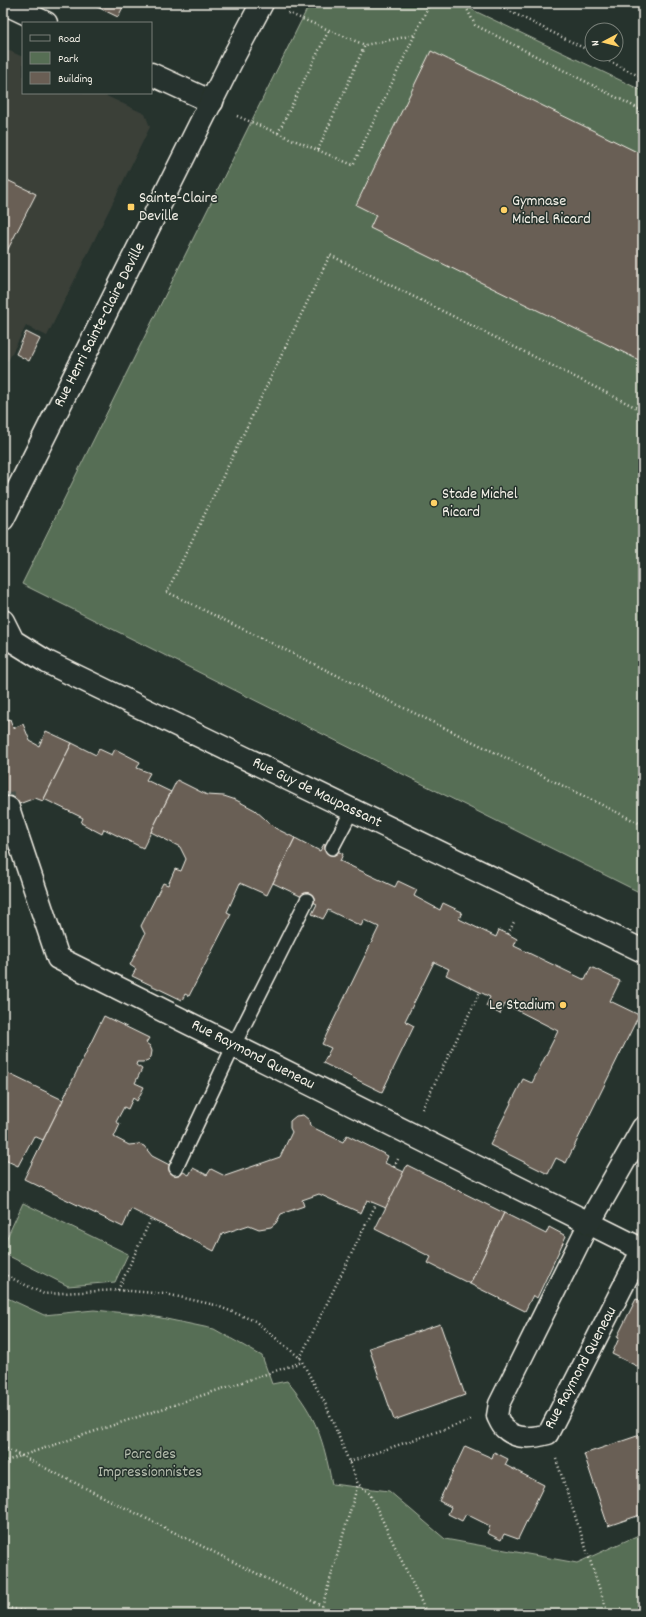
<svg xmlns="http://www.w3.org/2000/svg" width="646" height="1617" viewBox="0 0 646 1617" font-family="Dekko,sans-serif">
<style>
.built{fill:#3a4039}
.green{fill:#566e54;stroke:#a5b09e}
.building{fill:#695e54;stroke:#f4f1e8}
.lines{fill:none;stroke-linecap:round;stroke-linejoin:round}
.minor-tunnel{stroke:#455049;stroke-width:22;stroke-dasharray:22 11;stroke-linecap:butt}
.service-casing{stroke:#f4f1e8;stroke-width:16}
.pedestrian-casing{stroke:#f4f1e8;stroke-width:23}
.minor-casing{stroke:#f4f1e8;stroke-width:25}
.path{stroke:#f4f1e8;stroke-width:2.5;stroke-dasharray:1 3;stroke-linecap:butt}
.service{stroke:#26332d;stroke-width:13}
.pedestrian{stroke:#26332d;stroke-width:20}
.minor{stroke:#26332d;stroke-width:22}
.poi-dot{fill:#ffd166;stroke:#26332d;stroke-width:1.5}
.labels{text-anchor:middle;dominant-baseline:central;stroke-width:3;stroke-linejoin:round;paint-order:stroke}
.poi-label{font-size:16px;fill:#f4f1e8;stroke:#26332d;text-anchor:start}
.street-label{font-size:16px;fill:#f4f1e8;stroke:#26332d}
.park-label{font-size:16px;fill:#b5bdad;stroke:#26332d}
</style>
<rect width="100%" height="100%" fill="#26332d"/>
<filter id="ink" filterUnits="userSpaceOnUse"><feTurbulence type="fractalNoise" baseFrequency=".025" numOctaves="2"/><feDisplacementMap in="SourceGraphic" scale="8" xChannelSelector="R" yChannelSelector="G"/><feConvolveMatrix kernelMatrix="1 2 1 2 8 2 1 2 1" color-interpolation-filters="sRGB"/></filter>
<g filter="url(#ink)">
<path class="built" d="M3,48l20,9v36h77l45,21 5,13 -103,209 -21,-10 -18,35 -5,-2z"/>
<g class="green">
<path d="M310,3h148l185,88v803l-621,-310z"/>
<path d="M23,1203l105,51 -13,28 -47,4 -65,-33v-7z"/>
<path d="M3,1296l41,19 50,-5 53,5 67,14 48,27 10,28 15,-3c30,36 36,58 45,103l57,7 56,48 132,24 66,-30v81h-640z"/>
</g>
<g class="building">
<path d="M89,3h36l-7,14z"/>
<path d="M431,51l212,104v207l-273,-134 6,-13 -20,-10z"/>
<path d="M3,178l33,16 -29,57 -4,-2z"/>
<path d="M26,332l14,7 -11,22 -13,-7z"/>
<path d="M10,719l3,9 10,-4 7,17 9,5 7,-15 26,12 -29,58 -8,-3 -32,12v-89z"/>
<path d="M72,743l24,12 3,-6 13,6 3,-6 25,13 -3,6 13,5 -4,7 25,12 -28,56 -39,-19 -2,5 -21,-11 2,-5 -39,-19z"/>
<path d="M177,780l30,15 17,1 12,4 19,10 20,18 20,10 -28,57 -27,-12 -13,29 4,2 -42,82 -4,-2 -3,6 -50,-24 4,-7 -6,-4 15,-31 -4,-8 22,-43 5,2 7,-16 6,2 5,-12 -6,-12 -29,-15z"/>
<path d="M295,838l25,13 4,-7 19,10 -3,7 55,26 3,-6 19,9 -3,6 26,14 3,-7 19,9 -3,7 37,18 3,-7 9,4 9,5 -3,7 71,34 6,-13 29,14 -10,20 29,14 -73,148 -10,-5 -8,16 -58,-29 33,-66 9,4 26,-52 -53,-27 -5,10 -14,-8 4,-9 -44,-22 3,-6 -15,-7 -29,59 9,5 -32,66 -59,-29 8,-15 -9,-4 57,-117 -15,-7 -3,6 -33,-16 -5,9 -11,-5 5,-10 -44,-21z"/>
<path d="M104,1016l45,22 -3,5 4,3 2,5 -1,6 -3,3 -5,2h-6l-1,3 6,4 -7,14 9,4 -7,14 -4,-3 -5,11 -4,-2 -8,15 4,2 -6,13 15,8 10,-1 5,2 8,10 37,19 4,-7 14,7 4,-6 14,7 55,-19 12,-25 -2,-4v-7l6,-5 7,-1 6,5 1,6 33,16 4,-7 41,21 -3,7 19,9 -18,36 -19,-8 -6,13 -42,-19 -17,6 2,6 -23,8 -5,9 -5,4 -12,2 -10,-4 -27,9 -8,17 -83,-42 -8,18 -99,-48z"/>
<path d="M3,1071l60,29 -20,40 -9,-4 -16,30 -15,-7z"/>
<path d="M407,1165l97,48 -34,71 -42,-21 3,-6 -56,-28z"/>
<path d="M504,1213l42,21 3,-7 17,9 -29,62 -4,-3 -8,16 -55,-27z"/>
<path d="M642,1294l1,1v74l-31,-15 7,-16 -2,-1 19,-38 3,1z"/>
<path d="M440,1324l25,71 -71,25 -25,-72z"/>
<path d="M643,1434v80l-35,12 -24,-72z"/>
<path d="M465,1446l27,12 2,-6 14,7 -3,6 39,20 -26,54 -14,-5 -3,6 -14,-7 3,-7 -24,-12 -4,7 -14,-7 3,-7 -12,-6z"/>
</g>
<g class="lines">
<path class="minor-tunnel" d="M3,795l5,13"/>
<g class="service-casing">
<g id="service">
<path d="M332,848l20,-38"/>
<path d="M176,1168l58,-123 73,-145"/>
</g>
</g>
<g class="pedestrian-casing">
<path id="pedestrian" d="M589,1223l-90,181 -2,12c2,4 4,10 8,13 12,11 28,9 43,5l94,-185"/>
</g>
<g class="minor-casing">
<g id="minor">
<path d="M4,3l42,20"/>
<path d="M151,74l61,28"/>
<path d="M3,519l232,-465 27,-51"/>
<path d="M3,621l10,20 34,21 596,289"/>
<path d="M8,808l50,150 585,292"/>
<path d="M589,1223l54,-95"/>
</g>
</g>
<g class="path">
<path d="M464,3l11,22 168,86"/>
<path d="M493,3l99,49"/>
<path d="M288,13l77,32 50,-10"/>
<path d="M595,54l48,24"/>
<path d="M237,116l116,49 77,-162"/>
<path d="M278,133l51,-103"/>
<path d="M318,150l47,-105"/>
<path d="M643,411l-313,-156 -163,337 476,233"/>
<path d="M508,934l7,-14"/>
<path d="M422,1109l58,-117"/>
<path d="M394,1167l4,-8"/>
<path d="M3,1274l41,20 74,-4 48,4 49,11 40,16 45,37 26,47 32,79 12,10 57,120"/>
<path d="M118,1290l33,-71"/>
<path d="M300,1358l76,-154"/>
<path d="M3,1447l319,159"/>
<path d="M556,1459l52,155"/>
<path d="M3,1462l299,-100"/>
<path d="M349,1462l122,-42"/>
<path d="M3,1607l36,7"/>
<path d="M320,1614l38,-130"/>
</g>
<use href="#service" class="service"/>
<use href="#pedestrian" class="pedestrian"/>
<use href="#minor" class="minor"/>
</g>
</g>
<g class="poi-dot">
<rect x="127" y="203" width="8" height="8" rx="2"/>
<circle cx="504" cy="210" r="4"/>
<circle cx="434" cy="503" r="4"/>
<circle cx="563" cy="1005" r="4"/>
</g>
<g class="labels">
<g class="poi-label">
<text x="139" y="198">Sainte-Claire<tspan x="139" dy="18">Deville</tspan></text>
<text x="512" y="201">Gymnase<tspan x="512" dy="18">Michel Ricard</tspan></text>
<text x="442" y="494">Stade Michel<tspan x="442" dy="18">Ricard</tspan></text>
<text x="555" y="1005" text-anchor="end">Le Stadium</text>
</g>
<g class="street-label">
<text transform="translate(100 325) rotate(-63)">Rue Henri Sainte-Claire Deville</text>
<text transform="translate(317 793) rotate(26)">Rue Guy de Maupassant</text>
<text transform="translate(253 1055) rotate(27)">Rue Raymond Queneau</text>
<text transform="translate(581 1368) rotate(-62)">Rue Raymond Queneau</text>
</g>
<g class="park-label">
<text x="150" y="1454">Parc des<tspan x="150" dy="18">Impressionnistes</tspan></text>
</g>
</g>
<rect width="646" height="1617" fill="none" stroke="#26332d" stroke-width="16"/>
<rect x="8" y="8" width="630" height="1601" fill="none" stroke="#f4f1e8" stroke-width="1.5" filter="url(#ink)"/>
<rect x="22" y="22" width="130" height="72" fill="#26332d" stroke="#787f78"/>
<rect x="30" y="35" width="20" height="6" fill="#26332d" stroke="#787f78"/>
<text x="58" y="42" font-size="12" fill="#f4f1e8">Road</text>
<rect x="30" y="52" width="20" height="12" fill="#566e54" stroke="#787f78"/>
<text x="58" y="62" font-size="12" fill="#f4f1e8">Park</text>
<rect x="30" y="72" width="20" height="12" fill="#695e54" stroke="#787f78"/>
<text x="58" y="82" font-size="12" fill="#f4f1e8">Building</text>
<g transform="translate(604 42) rotate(263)"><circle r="19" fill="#26332d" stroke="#787f78"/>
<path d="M0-3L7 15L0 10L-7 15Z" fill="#ffd166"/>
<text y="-6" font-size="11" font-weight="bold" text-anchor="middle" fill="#f4f1e8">N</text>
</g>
</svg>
